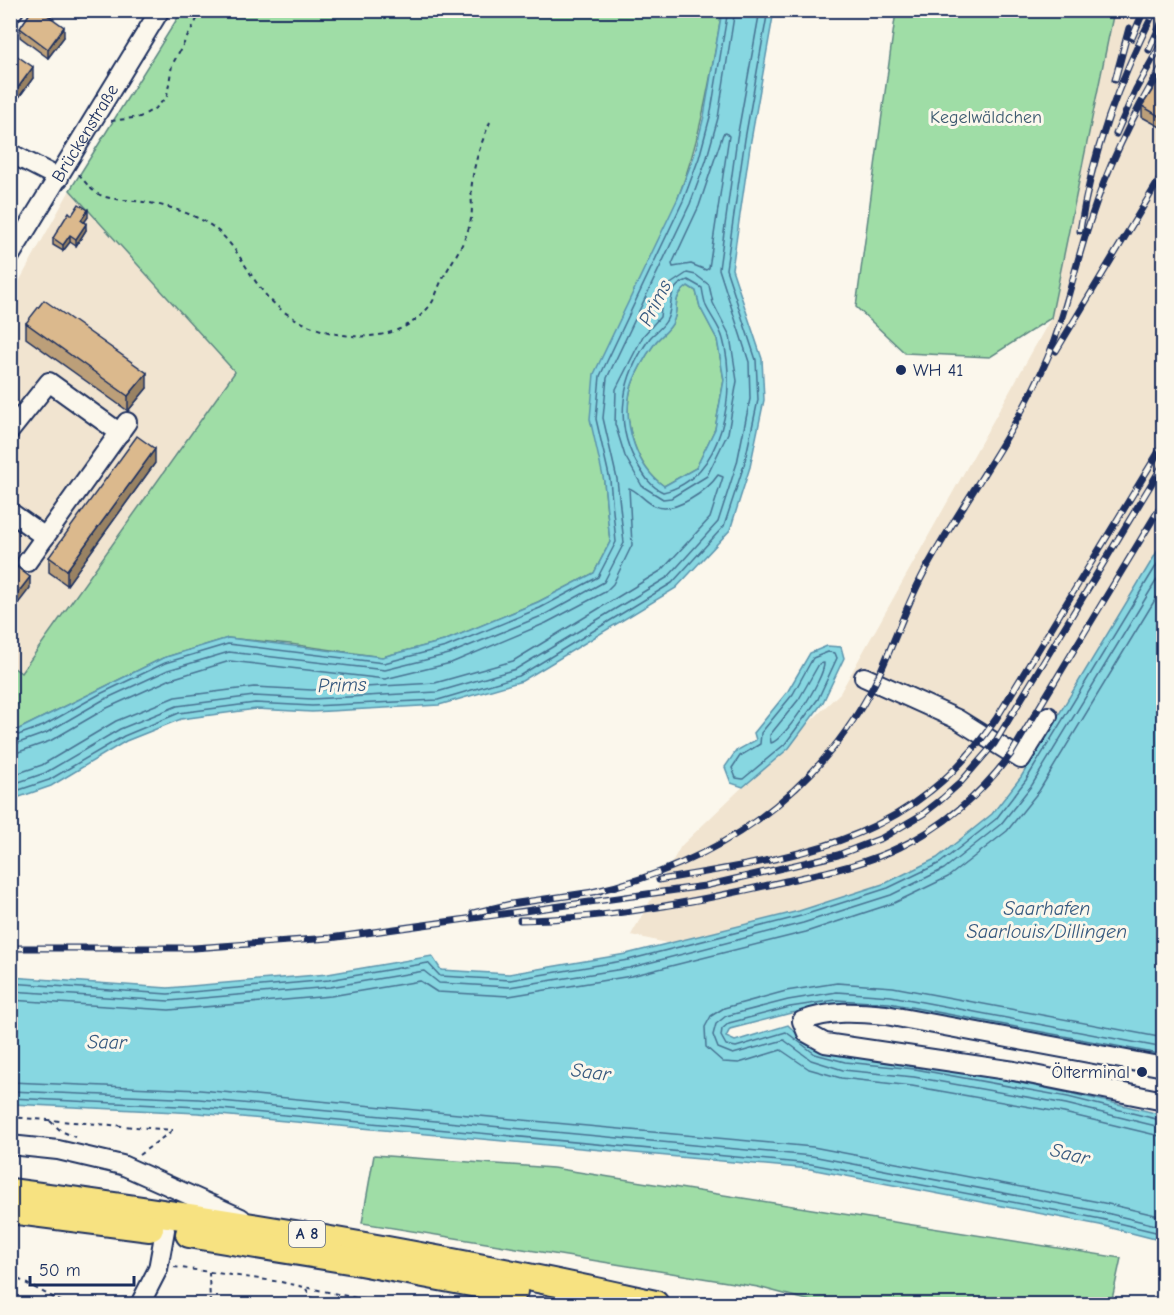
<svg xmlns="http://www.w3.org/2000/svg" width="1174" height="1315" viewBox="0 0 1174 1315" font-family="'Comic Neue',sans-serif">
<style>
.built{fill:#f1e4d0}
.green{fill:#9fdda6;stroke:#5d8682;stroke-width:1.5}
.water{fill:#87d7e1;stroke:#5c94ad;stroke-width:1.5;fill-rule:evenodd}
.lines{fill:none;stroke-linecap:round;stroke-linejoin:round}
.shore{stroke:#467292;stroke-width:1.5}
.minor-casing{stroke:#1b2f5e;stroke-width:22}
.highway-casing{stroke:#1b2f5e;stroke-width:30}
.path{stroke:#1b2f5e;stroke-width:2;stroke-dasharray:4.5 4.5;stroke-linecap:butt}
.minor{stroke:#fbf7ec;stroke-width:18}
.highway{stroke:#f7e281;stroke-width:26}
.rail-casing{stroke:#1b2f5e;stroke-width:7}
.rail{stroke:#fbf7ec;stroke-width:4.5;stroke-dasharray:14;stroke-linecap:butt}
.wall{fill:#bc9f79;stroke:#1b2f5e;stroke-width:1.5}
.shaded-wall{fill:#998263;stroke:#1b2f5e;stroke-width:1.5}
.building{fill:#dbb98d;stroke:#1b2f5e;stroke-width:1.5}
.poi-dot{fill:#1b2f5e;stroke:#fbf7ec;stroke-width:2}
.labels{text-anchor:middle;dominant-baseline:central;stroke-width:6;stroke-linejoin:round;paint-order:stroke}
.shield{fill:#fbf7ec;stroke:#5e6b89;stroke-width:1.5}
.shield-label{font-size:16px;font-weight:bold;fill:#1b2f5e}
.park-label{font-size:18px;fill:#3c5a70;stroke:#fbf7ec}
.street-label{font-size:18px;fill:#1b2f5e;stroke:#fbf7ec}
.poi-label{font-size:18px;fill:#1b2f5e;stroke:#fbf7ec;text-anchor:start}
.water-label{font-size:20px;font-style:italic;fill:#36597f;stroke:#fbf7ec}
</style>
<rect width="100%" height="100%" fill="#fbf7ec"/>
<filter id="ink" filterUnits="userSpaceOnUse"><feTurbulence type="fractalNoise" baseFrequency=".0167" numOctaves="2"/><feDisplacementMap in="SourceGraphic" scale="12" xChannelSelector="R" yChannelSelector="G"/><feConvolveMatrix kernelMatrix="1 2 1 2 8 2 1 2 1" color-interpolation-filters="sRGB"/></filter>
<g filter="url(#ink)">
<g class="built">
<path d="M1114,11h49v1046l-532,-122 50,-89 159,-153 211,-375z"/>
<path d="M70,190l166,182 -215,301 -10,-8v-369z"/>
</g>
<g class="green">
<path d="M182,11h540c-11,64 -21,126 -44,187l-74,283 6,61 -16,31 -56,29 -94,39 -62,16 -92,-13 -62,-6 -65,20 -152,75 -1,-68 11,8 214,-301 -165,-182z"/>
<path d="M896,11h218l-63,307 -61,39 -85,-4 -49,-46z"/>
<path d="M688,286l8,5 4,16 17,32 7,41 -9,49 -19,39 -32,18c-27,-19 -41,-61 -34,-94 3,-15 16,-37 25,-49 5,-7 15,-13 18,-21 7,-15 -3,-23 15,-36z"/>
<path d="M374,1155l179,13 568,90 -10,46h-289l-64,-17 -396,-64z"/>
</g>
<g class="water">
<path d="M722,11h52l-23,129 -19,129 30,90 2,41 -14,67 -20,63 -54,58 -154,93 -83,24 -127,7 -56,-3 -75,10 -55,22 -75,45 -40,14v-67l152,-75 65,-20 154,19 62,-16 94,-39 56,-29 16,-31 -6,-61 -14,-62 4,-45 84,-176 16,-42 10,-40zM688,286l8,5 4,16 17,32 7,41 -9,49 -19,39 -32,18c-28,-19 -41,-62 -34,-94 3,-15 16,-37 25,-49 5,-7 15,-13 18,-21 7,-15 -3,-23 15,-36z"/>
<path d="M1163,542v519l-326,-55 -46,7 -61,16 -4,8 9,4 53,-16c10,10 20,20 33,24 33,11 66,9 100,15 82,15 162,31 242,51v126l-63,-16 -290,-56 -612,-56 -187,-9v-127l157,11 160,-14 104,-18 9,14 68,4 117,-20 173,-43 87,-28 51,-25 55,-44 29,-37z"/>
<path d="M827,646l14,1 3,11 -21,44 -34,46 -46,39 -12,-4 -6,-16 11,-16 20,-11 -2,-7 34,-42 22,-38z"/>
</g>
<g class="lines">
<g class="shore">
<path d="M726,133l3,3 -20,132 -3,2 -15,-6 -18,3 -1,-3 27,-58 24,-72z"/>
<path d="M687,273l9,2 13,10 4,18 17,33 7,45 -9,52 -21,43 -36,22 -8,1 -21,-13 -17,-30 -10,-32 1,-35 27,-53 17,-19 2,-18 7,-14z"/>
<path d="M688,280l14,8c1,6 2,12 4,18 5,11 14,21 17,33 14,51 1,140 -60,153 -14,-6 -19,-17 -27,-30 -23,-41 -13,-87 14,-124 5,-6 12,-10 16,-17 9,-14 -2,-33 22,-41z"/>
<path d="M828,652l7,1 2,5 -19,41 -33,45 -42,35 -7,-1 -4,-10 8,-12 20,-12 1,-11 32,-39 20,-36z"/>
<path d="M824,663c1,15 -40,78 -53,80l-1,-8 29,-36 20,-35z"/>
<path d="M10,738l33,-12 57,-32 65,-31 63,-19 156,19 62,-16 94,-39 58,-31 18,-35 -6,-62 -14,-61 4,-43 83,-175 16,-43 11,-41 18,-107"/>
<path d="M10,746l36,-13 57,-33 65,-30 61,-18 156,18 64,-16 95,-39 60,-33 20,-39 -7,-64 -14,-61 4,-40 83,-174 16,-43 12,-43 17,-108"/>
<path d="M10,755l40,-14 57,-33 64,-29 59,-18 155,18 66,-16 95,-40 59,-31 8,-8 19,-39 -3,-57c8,2 16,14 26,18 19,9 53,-16 63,-31l5,2 -13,41 -48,52 -149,91 -78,22 -123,7 -58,-3 -79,10 -59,24 -74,44 -32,11"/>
<path d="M10,785l35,-12 75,-44 57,-23 77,-10 58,3 125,-7 79,-23 152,-92 50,-55 19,-59 13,-64 -1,-37 -30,-93 18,-131 23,-128"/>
<path d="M10,793l39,-13 75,-44 55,-23 76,-10 57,3 126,-6 81,-24 153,-93 52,-57 20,-61 14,-65 -2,-40 -30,-91 19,-130 23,-129"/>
<path d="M10,983l158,11 161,-14 99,-17 12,13 70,4 118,-20 173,-44 87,-28 52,-25 56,-44 30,-39 138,-227"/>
<path d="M10,991l159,10 161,-14 94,-16 15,12 70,4 120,-19 174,-45 88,-28 53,-26 57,-45 31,-39 132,-217"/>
<path d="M10,1000l159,10 162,-14 89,-15 17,11 72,4 122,-20 175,-44 88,-29 54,-26 59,-46 32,-40 125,-206"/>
<path d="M1164,1038l-271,-51 -56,-4 -51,8 -62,17 -13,8 -6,11 1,20 17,15 16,1 42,-13 28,19 32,9 71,8 152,27 100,24"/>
<path d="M1164,1048l-273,-52 -54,-4 -49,8 -62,16 -10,8 -3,11 5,13 15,6 51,-14 27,20 32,10 71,7 152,27 98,24"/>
<path d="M1164,1055l-275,-52 -53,-3 -46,7 -61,16 -7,6 -1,7 5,9 10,2 50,-15 29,22 30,8 70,7 153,28 96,24"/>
<path d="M10,1082l190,8 613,57 291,56 60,14"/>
<path d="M10,1091l189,8 613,57 290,56 62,15"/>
<path d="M10,1098l189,9 612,57 290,55 63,15"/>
</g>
<g class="minor-casing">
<g id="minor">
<path d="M10,15l4,-5"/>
<path d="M10,153l49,25"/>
<path id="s1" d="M10,256l150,-246"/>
<path d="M10,431l39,-49 71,51"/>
<path d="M10,512l35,25"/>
<path d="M27,562l100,-140"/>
<path d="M864,677l93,42 64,40 27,-43"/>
<path d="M1164,1067l-278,-52c-30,-3 -55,-5 -84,6l5,12 18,10 189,28 150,30"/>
<path d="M10,1145l48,5 64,15 119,53"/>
<path d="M140,1304l18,-35 7,-39"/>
</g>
</g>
<g class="highway-casing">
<g id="highway">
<path d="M10,1192c217,28 432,64 645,112"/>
<path d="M10,1210l140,18"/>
<path d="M189,1234l166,27 159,30"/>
</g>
</g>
<g class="path">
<path d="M111,121l29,-4 17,-10 10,-11 5,-31 30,-55"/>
<path d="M79,174c5,7 12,16 19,20 11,6 32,6 45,8 23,3 57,13 75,29 27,24 34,57 65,80 41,30 114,40 148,-7 5,-7 7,-17 11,-24 10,-20 23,-35 28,-57 4,-13 0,-27 2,-40 2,-21 10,-42 18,-61"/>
<path d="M10,1117l163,13"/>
<path d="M50,1121l11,10 14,6"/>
<path d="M139,1155l34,-25"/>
<path d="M174,1267l107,15 103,22"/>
<path d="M209,1272l1,32"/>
<path d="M10,1275l56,29"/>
<path d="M306,1289l10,15"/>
</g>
<use href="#minor" class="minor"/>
<use href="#highway" class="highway"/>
<g class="rail-casing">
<g id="rail">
<path d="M1132,38l12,-28"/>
<path d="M1149,50l15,-33"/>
<path d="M1115,80l14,-52"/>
<path d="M1116,134l20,-45 28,-50"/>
<path d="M1080,231c12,-79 39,-150 75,-221"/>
<path d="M1056,351l108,-179"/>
<path d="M659,880c139,-24 251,-35 337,-161l168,-276"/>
<path d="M592,892c122,-27 225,-96 283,-209 19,-38 31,-79 52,-116 39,-70 90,-136 121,-210 18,-44 27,-92 42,-136 18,-56 44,-108 74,-158"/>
<path d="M473,913l38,-9 89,-13"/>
<path d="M520,920c90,-1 180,-19 266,-39 39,-9 78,-16 114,-34 45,-21 81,-53 111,-93l153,-253"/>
<path d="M10,948h184l136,-10 375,-52 133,-31 44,-17 41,-24 19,-15 19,-17 33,-38 170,-281"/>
</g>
</g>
<use href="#rail" class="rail"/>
</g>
<g class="wall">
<path d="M32,10h24l-5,7 13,20 -16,21 -28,-21v-9z"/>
<path d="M70,10h14l-5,7z"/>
<path d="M10,51l23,27 -16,22 -7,-5z"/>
<path d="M1164,72v57l-22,-12v-11z"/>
<path d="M88,217l-4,5 2,8 -10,16 -6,-4 -7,9 -10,-6v-7z"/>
<path d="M26,323l121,65 -19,23 -102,-73z"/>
<path d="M155,463l-88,122 -18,-13v-15z"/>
</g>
<g class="shaded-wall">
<path d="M49,10h7l-10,13v-9z"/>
<path d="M79,10h5l-5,7z"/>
<path d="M64,27v10l-16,21v-9z"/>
<path d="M33,67v11l-16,22v-11z"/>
<path d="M88,210v7l-7,10v-7z"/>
<path d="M86,224v6l-10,16v-7z"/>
<path d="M70,235v7l-7,9v-6z"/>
<path d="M147,373v15l-19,23v-15z"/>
<path d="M155,449v14l-88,122v-15z"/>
<path d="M30,577v11l-20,26v-11z"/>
</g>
<g class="building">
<path d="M32,10h17l-3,4 18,13 -16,22 -28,-21z"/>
<path d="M10,51l23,16 -16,22 -7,-5z"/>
<path d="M1164,72v47l-22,-13z"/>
<path d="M79,204l9,6 -7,10 5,4 -10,15 -6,-4 -7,10 -10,-7 16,-26 3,3z"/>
<path d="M44,300l103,73 -19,23 -102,-73z"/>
<path d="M137,436l18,13 -88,121 -18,-13z"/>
<path d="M10,562l20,15 -20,26z"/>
</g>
</g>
<g class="poi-dot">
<circle cx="901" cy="370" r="6"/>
<circle cx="1142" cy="1072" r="6"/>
</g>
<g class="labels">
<rect class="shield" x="289" y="1221" width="36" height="26" rx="4.5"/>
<g class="shield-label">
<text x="307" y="1234">A 8</text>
</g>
<g class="park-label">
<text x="986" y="117">Kegelwäldchen</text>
</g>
<g class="street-label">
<text stroke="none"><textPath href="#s1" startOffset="144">Brückenstraße</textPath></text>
</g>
<g class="poi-label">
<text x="913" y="370">WH 41</text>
<text x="1130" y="1072" text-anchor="end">Ölterminal</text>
</g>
<g class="water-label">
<text transform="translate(655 303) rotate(-63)">Prims</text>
<text transform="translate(342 685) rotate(-2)">Prims</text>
<text x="1047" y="908">Saarhafen<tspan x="1047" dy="23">Saarlouis/Dillingen</tspan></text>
<text transform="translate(107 1042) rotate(1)">Saar</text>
<text transform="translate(591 1072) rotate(7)">Saar</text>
<text transform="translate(1070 1154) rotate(14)">Saar</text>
</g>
</g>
<rect width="1174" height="1315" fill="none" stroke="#fbf7ec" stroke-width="36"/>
<rect x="18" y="18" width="1138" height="1279" fill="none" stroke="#1b2f5e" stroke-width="2" filter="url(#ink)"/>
<path d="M30 1276v9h104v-9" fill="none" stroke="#1b2f5e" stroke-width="3"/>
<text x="39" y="1276" font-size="18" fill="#1b2f5e" stroke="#fbf7ec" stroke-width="4.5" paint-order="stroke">50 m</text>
</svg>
